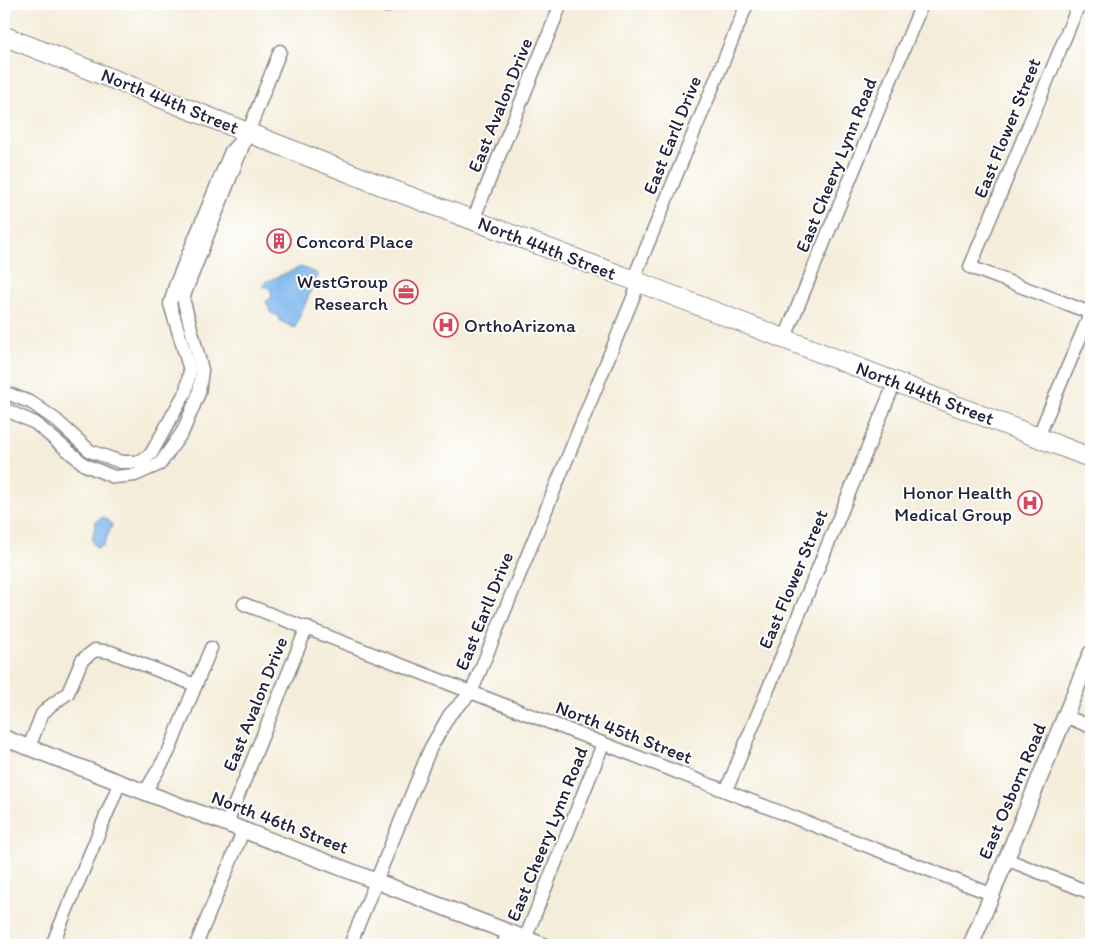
<svg xmlns="http://www.w3.org/2000/svg" width="1095" height="949" viewBox="0 0 1095 949" font-family="Itim,sans-serif">
<style>
.water{fill:#7bb6ed;stroke:#4e6c94}
.lines{fill:none;stroke-linecap:round;stroke-linejoin:round}
.minor-casing{stroke:#8b888a;stroke-width:15}
.tertiary-casing{stroke:#8b888a;stroke-width:18}
.primary-casing{stroke:#8b888a;stroke-width:21}
.minor{stroke:#fff;stroke-width:12}
.tertiary{stroke:#fff;stroke-width:15}
.primary{stroke:#fff;stroke-width:19}
.labels{text-anchor:middle;dominant-baseline:central;stroke-width:4;stroke-linejoin:round;paint-order:stroke}
.street-label{font-size:19px;fill:#22223b;stroke:#fff}
.poi-label{font-size:19px;fill:#22223b;stroke:#fff;text-anchor:start}
</style>
<rect width="100%" height="100%" fill="#fff"/>
<filter id="ink" filterUnits="userSpaceOnUse"><feTurbulence type="fractalNoise" baseFrequency=".02" numOctaves="2"/><feDisplacementMap in="SourceGraphic" scale="10" xChannelSelector="R" yChannelSelector="G"/><feConvolveMatrix kernelMatrix="1 2 1 2 8 2 1 2 1" color-interpolation-filters="sRGB"/></filter>
<filter id="wash" filterUnits="userSpaceOnUse"><feTurbulence type="fractalNoise" baseFrequency=".0096" numOctaves="4" result="noise"/><feDisplacementMap in="SourceGraphic" scale="20" xChannelSelector="R" yChannelSelector="G"/><feGaussianBlur stdDeviation="1.12" result="paint"/><feColorMatrix in="noise" values="0 0 0 0 0 0 0 0 0 0 0 0 0 0 0 0 0 1.4 0 .05"/><feComposite in="paint" operator="in"/></filter>
<g filter="url(#wash)">
<rect width="100%" height="100%" fill="#f4edd9"/>
<g class="water">
<path d="M301,267l17,7 -23,54 -15,-7 -3,-6 -6,-2 -5,-12 6,-4 -1,-6 -3,-4 -5,-1 2,-4z"/>
<path d="M104,517l7,6 1,3 -9,20 -7,2 -4,-7 4,-20z"/>
</g>
</g>
<g filter="url(#ink)">
<g class="lines">
<g class="minor-casing">
<g id="minor">
<path d="M380,4l7,2 1,-2"/>
<path d="M1079,4l-109,263 121,46"/>
<path d="M473,220l88,-216"/>
<path d="M633,280l114,-276"/>
<path d="M784,340l138,-336"/>
<path d="M4,392l28,11 24,17 34,31 31,11h18l12,-8 35,-63 4,-21 -20,-66 5,-18 56,-135 12,-13"/>
<path d="M4,409l31,14 50,42 29,12 21,-2 25,-11 23,-33 16,-38 3,-23 -19,-72 97,-247"/>
<path d="M1038,437l53,-125"/>
<path d="M244,604l747,290"/>
<path d="M1065,716l26,11"/>
<path d="M29,747l13,-33 8,-8 18,-13 14,-33 13,-10 16,2 84,33"/>
<path d="M726,791l169,-409"/>
<path d="M145,792l23,-39 43,-105"/>
<path d="M227,823l80,-196"/>
<path d="M1006,859l85,34"/>
<path d="M525,939l78,-195"/>
<path d="M52,945l68,-163"/>
<path d="M196,945l48,-116"/>
<path d="M350,945l80,-196 20,-35 21,-21 168,-410"/>
<path d="M503,945l5,-13"/>
</g>
</g>
<g class="tertiary-casing">
<g id="tertiary">
<path d="M4,738l538,207"/>
<path d="M971,945l120,-292"/>
</g>
</g>
<g class="primary-casing">
<path id="primary" d="M4,36l394,156 235,88 458,178"/>
</g>
<use href="#minor" class="minor"/>
<use href="#tertiary" class="tertiary"/>
<use href="#primary" class="primary"/>
</g>
</g>
<defs>
<g id="building-ring" transform="scale(1.25)"><circle r="9.5" fill="#fff" stroke="#d1495b" stroke-width="1.5"/><path d="M-4-6H4V6H1V3H-1V6H-4ZM-2.5-4.3h1.7v1.8h-1.7ZM.8-4.3h1.7v1.8H.8ZM-2.5-1h1.7V.8h-1.7ZM.8-1h1.7V.8H.8Z" fill="#d1495b"/></g>
<g id="office-ring" transform="scale(1.25)"><circle r="9.5" fill="#fff" stroke="#d1495b" stroke-width="1.5"/><path d="M-6-3h4V-5.5h4V-3h4V5H-6ZM-1-4.5V-3h2v-1.5ZM-6 0V1H6V0Z" fill="#d1495b"/></g>
<g id="hospital-ring" transform="scale(1.25)"><circle r="9.5" fill="#fff" stroke="#d1495b" stroke-width="1.5"/><path d="M-5-5h3v3.5h4V-5h3V5h-3V1.5h-4V5h-3Z" fill="#d1495b"/></g>
</defs>
<g fill-rule="evenodd">
<use href="#building-ring" x="279" y="241"/>
<use href="#office-ring" x="406" y="292"/>
<use href="#hospital-ring" x="446" y="325"/>
<use href="#hospital-ring" x="1030" y="503"/>
</g>
<g class="labels">
<g class="street-label">
<text transform="translate(170 101) rotate(22)">North 44th Street</text>
<text transform="translate(500 105) rotate(-68)">East Avalon Drive</text>
<text transform="translate(1007 128) rotate(-68)">East Flower Street</text>
<text transform="translate(672 135) rotate(-68)">East Earll Drive</text>
<text transform="translate(836 165) rotate(-68)">East Cheery Lynn Road</text>
<text transform="translate(547 248) rotate(21)">North 44th Street</text>
<text transform="translate(925 393) rotate(21)">North 44th Street</text>
<text transform="translate(793 579) rotate(-67)">East Flower Street</text>
<text transform="translate(484 611) rotate(-68)">East Earll Drive</text>
<text transform="translate(255 704) rotate(-68)">East Avalon Drive</text>
<text transform="translate(624 732) rotate(21)">North 45th Street</text>
<text transform="translate(1012 791) rotate(-67)">East Osborn Road</text>
<text transform="translate(280 822) rotate(21)">North 46th Street</text>
<text transform="translate(547 834) rotate(-68)">East Cheery Lynn Road</text>
</g>
<g class="poi-label">
<text x="296" y="241">Concord Place</text>
<text x="388" y="281" text-anchor="end">WestGroup<tspan x="388" dy="22">Research</tspan></text>
<text x="464" y="325">OrthoArizona</text>
<text x="1012" y="492" text-anchor="end">Honor Health<tspan x="1012" dy="22">Medical Group</tspan></text>
</g>
</g>
<rect width="1095" height="949" fill="none" stroke="#fff" stroke-width="20"/>
</svg>
